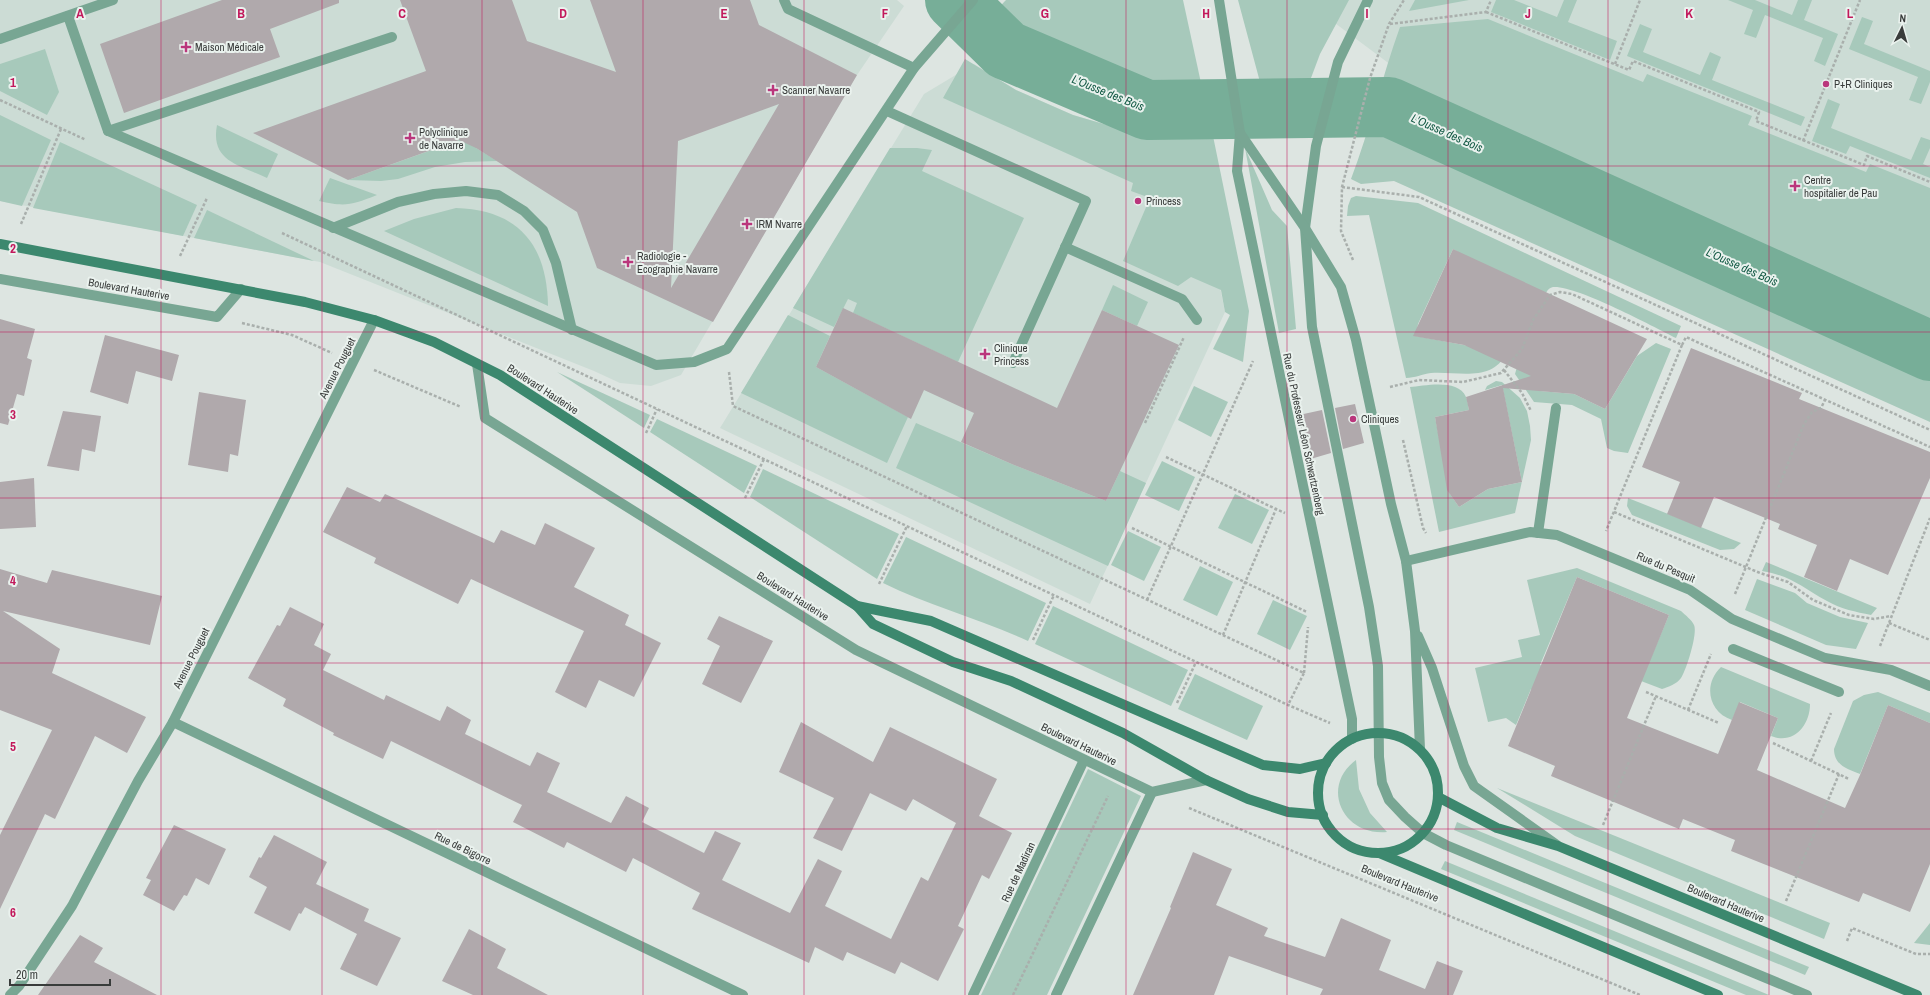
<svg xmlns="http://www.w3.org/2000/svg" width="1930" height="995" viewBox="0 0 1930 995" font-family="'Archivo Narrow',sans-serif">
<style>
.built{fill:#ccdcd5}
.green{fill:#a7c9bb}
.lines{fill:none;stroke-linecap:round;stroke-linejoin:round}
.river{stroke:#77ae98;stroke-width:60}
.building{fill:#b0a9ac;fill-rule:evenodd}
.path{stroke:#a9afac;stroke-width:2.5;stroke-dasharray:3 2;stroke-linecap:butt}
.lane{stroke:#78a693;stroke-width:10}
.street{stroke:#78a693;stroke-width:10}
.secondary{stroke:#3c886e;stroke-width:10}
.grid{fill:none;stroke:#c2185b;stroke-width:1;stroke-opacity:0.55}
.poi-dot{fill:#ba367c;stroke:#eaf2ee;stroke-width:1.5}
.labels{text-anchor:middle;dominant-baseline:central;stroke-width:4;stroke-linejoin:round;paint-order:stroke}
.poi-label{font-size:11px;fill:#393c3b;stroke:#eaf2ee;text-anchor:start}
.street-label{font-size:11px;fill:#393c3b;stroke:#eaf2ee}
.water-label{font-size:12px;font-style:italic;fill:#135a45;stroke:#eaf2ee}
.grid-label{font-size:13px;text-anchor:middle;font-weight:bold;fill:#c2185b;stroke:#eaf2ee;stroke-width:4;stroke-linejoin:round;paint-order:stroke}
</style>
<rect width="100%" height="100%" fill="#dde5e1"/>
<g class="built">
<path d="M0,0h897l7,6 -47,69 -176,300 -30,11 -31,-3 -26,-12 -274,-109 -320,-61z"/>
<path d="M1304,0h626v307l-539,-242z"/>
<path d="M974,64l42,26 57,25 34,10 47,10 36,1 35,176 -135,292 -370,-176 204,-334z"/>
</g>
<g class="green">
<path d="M1006,0h177l23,106 -58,1 -140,-58 -25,-25z"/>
<path d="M1238,0h111l-29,54 -12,32 -44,11z"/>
<path d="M1415,0h54l-60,11z"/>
<path d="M1496,0h18l43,17 7,-17h13l-9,22 49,19 -7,19 -119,-48z"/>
<path d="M1728,0h27l37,15 6,-15h14l-8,20 34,14 -13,32 -11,-5 9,-23 -58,-23 -9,23 -12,-4 9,-24z"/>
<path d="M1862,17l11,4 -9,23 66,27v11l-9,22 -12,-4 9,-23 -69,-28z"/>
<path d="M1488,19l155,63 4,-8 105,42 -4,9 118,47 4,-8 60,24v234l-536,-241 -33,3 -10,-5c19,-50 31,-102 49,-152z"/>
<path d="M1640,24l12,5 -9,23 57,23 10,-23 11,5 -9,23 93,37 -4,9 -174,-70z"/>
<path d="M45,49l14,43 -12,23 -47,-24v-27z"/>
<path d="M965,59l51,31 57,25 34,10 47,10 59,1 36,175 -6,51 -30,-13 17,-34 -5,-3 -4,-22 -30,-13 -13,9 -55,-25 27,-63 -19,-7 2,-8 -190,-85z"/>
<path d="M1828,99l12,5 -9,24 80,32 10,-23 9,3v8l-7,16 7,3v11l-80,-32 -4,8 -34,-13z"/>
<path d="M0,115l51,25 -29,66 -22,-5z"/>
<path d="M217,125l61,29 -11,24c-27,-13 -57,-16 -50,-53z"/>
<path d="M482,132l-6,16 21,13 -32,1 -30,5 -37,12 -17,2 -33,-1z"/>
<path d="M60,142l137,63 -14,31 -150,-28z"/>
<path d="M890,148h27l15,2 -10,21 102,47 -66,144 -105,-49 4,-10 -9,-4 -14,28 -41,-19z"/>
<path d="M1245,148l27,62 15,16 9,103 -17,4z"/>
<path d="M330,178l47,17c-25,10 -32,12 -58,6z"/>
<path d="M1356,196l62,7 263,123 -5,12c-24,-12 -100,-53 -123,-51 -6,1 -8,8 -11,14l-89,-52 -35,75 -2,12 90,17c-13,30 -49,18 -75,20 -9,1 -16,5 -25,5l-37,-163 -22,1 1,-10 3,-8z"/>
<path d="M456,208c63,2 91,37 92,98l-164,-75 30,-12z"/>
<path d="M207,210l107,51 -120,-23z"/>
<path d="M1113,285l35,17 -11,24 -35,-16z"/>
<path d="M788,315l42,21 -14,31 92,50 -21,46 -146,-70z"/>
<path d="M1656,343l15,6 -43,104 -14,-2 -7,-3 -6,-29 -29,-14 -38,-3 -19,-28 4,-14 22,17 -1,14 34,3 31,15 32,-53z"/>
<path d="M557,372l93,43 -6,13z"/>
<path d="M1496,381l6,1 18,16 7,13 3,15 1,14 -16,73 -76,19 -29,-145c14,-1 48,-9 56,10 2,4 2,9 3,13l-34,7 15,77 9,13 29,-18 34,-7 -20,-97 -17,5 2,-4z"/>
<path d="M1194,386l34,16 -17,35 -33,-17z"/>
<path d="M657,419l100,47 -13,27 -94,-61z"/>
<path d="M916,423l98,42 92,36 14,-30 26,12 -38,83 -212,-98z"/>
<path d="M1162,461l33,16 -16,34 -34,-16z"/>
<path d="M763,469l136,65 -22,45 -127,-82z"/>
<path d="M1235,494l34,16 -17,34 -34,-16z"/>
<path d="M1628,498l113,45 -7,6 -14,1 -88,-35 -5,-9z"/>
<path d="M1128,531l33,16 -17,34 -33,-16z"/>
<path d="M906,537l140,66 -18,38c-48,-22 -98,-35 -145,-58z"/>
<path d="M1766,562l111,46 -6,7c-15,-3 -30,-6 -44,-14 -26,-14 -35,-25 -65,-30z"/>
<path d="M1200,566l33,16 -16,34 -34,-16z"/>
<path d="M1577,568l104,43c4,4 11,9 13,14 4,8 -8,46 -13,53 -4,6 -13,9 -19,11l-21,-8 28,-66 -92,-38 -37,88 11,5 -3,26 -17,-7 -15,36 -10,-7 -18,4 -13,-54 47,-11 -4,-17 22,-5 -13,-55z"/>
<path d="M1757,579l38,14 12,10 33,14 28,6 -12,26 -30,-4 -81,-35z"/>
<path d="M1273,600l34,16 -17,34 -33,-16z"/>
<path d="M1053,606l135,64 -17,36 -136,-62z"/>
<path d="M1721,667l89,37c0,22 -17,41 -39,32l7,-18 -38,-16 -8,18c-24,-8 -29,-36 -11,-53z"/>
<path d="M1195,674l68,32 -16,34 -69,-31z"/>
<path d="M1878,692l52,21v10l-42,-18 -28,69c-13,-5 -26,-9 -26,-25l19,-48 11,-6z"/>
<path d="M1356,760l3,29 11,24 17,19c-45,4 -67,-46 -31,-72z"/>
<path d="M1088,769l53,27 -94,199h-66z"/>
<path d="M1497,788l333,135 -6,16 -249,-103z"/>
<path d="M1457,822l352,145 -4,8 -351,-145z"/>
<path d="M1445,861l324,134h-23l-305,-126z"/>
<path d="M1930,923v22l-16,-2z"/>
</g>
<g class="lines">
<path class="river" d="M955,0l51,50 141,60 242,-3 541,244"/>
</g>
<g class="building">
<path d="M222,0h117v3l-69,26 10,28 -156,56 -24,-69z"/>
<path d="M400,0h112l15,41 89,31 -26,-72h160l9,25 98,50 -144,247 -116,-54 -20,-56 -101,-64 -17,-8 -111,40 -95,-47 173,-62zM779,104l-108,184 7,-147z"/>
<path d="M1453,249l194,90 -42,70 -31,-15 -71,-6 19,94 -34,7 -29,18 -12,-17 -12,-73 34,-7 -3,-13 65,-21 -67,-31 -51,-9z"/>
<path d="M843,308l214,100 45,-98 77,35 -73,156 -92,-36 -53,-23 13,-29 -50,-23 -13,29 -95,-52z"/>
<path d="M0,319l35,10 -8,29 5,2 -8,36 -7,-2 -9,31 -8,-2z"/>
<path d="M105,335l74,20 -7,26 -36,-10 -8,33 -38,-12z"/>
<path d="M1691,348l111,45 -3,6 131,53v26l-42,97 -38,-16 -13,32 -33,-14 13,-32 -39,-16 2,-5 -66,-27 -13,31 -34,-14 13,-32 -38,-15z"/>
<path d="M199,392l47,8 -8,56 -8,-2 -2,18 -40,-7z"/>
<path d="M1355,404l9,39 -21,6 -8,-41z"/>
<path d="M1322,410l9,43 -24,7 -8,-45z"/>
<path d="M63,411l38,5 -6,36 -13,-3 -3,22 -32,-5z"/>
<path d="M34,478l2,49 -36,2v-47z"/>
<path d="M347,487l33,15 5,-8 109,49 7,-13 34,15 10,-22 50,25 -21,39 55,28 -4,10 36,18 -27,54 -35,-17 -13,28 -31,-16 29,-61 -113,-52 -13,25 -84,-41 2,-5 -53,-26z"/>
<path d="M0,569l47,14 5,-13 110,26 -12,49 -147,-34 57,38 -8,24 94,44 -19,36 -32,-17 -40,83 -10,-5 -45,95v-74l52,-105 -52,-20z"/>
<path d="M1577,577l92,38 -42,103 91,36 21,-52 39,16 -21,52 88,38 15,-33 28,-70 42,18v141l-20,48 -47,-19 -4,9 -128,-51 4,-11 -52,-21 -4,10 -128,-53 4,-10 -47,-20z"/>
<path d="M290,607l34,17 -10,21 17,9 -8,16 61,30 2,-5 54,26 7,-15 24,14 -6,14 65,32 7,-14 23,11 -13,29 64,31 15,-27 23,12 -7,14 62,31 11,-22 26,12 -19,37 68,33 28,-54 24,12 -17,35 66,33 30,-62 7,4 28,-58 -43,-24 -7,12 -36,-18 -28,58 -29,-13 21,-40 -55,-26 22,-50 72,40 17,-35 107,52 -18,37 33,17 -23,46 -7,-4 -24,51 6,3 -26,52 -37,-19 -6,12 -48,-22 -4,9 -28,-14 -6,16 -117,-54 8,-16 -67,-35 -7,14 -59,-30 -3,6 -51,-26 9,-17 -131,-64 -8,18 -50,-24 1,-2 -51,-27 3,-7 -38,-21 29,-53 3,1z"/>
<path d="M719,616l54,25 -32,62 -39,-19 18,-38 -13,-7z"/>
<path d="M174,825l52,24 -17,36 -13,-7 -9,18 -3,-1 -10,16 -31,-16 8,-15 -5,-2z"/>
<path d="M274,835l53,27 -11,22 53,25 -5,12 37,17 -24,48 -37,-17 17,-35 -52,-27 -4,7 -2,-1 -9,18 -36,-18 13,-26 -18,-10 10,-20 2,1z"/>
<path d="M1193,852l39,17 -16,36 52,23 -4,8 61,21 16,-39 50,22 -12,30 46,19 12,-28 26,10 -10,24h-133l3,-6 -94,-33 -15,39h-81l38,-87 -1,-1z"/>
<path d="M469,929l37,20 -9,19 51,27h-75l-31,-14z"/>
<path d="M80,935l23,13 -9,14 63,33h-119z"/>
</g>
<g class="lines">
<g class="path">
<path d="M1486,12l143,58 4,-9 126,51 -3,9 108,44 3,-9 63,26"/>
<path d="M1390,24l96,-12 5,-12"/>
<path d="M1615,64l25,-64"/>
<path d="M0,100l86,40"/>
<path d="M1803,141l57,-141"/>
<path d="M1342,187l77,10 511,233"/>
<path d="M21,224l40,-95"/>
<path d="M282,233l1006,472 42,18"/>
<path d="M180,256l27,-58"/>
<path d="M1353,260l-12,-29 1,-44 28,-109 19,-54 15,-24"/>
<path d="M242,323l50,12 40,18"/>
<path d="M1682,345l4,-8 244,110"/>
<path d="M374,370l87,37"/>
<path d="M1504,370l18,23 9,18"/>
<path d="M729,372l4,34 571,267 -16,32"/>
<path d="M1390,387l29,-7 44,2 38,-9 21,-24 11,-29 17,-25 10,-3 12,2 110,51 -76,186"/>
<path d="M1145,423l39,-86"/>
<path d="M646,433l11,-24"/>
<path d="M1403,440l20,88 3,5"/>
<path d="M1166,457l110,52"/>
<path d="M745,498l19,-39"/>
<path d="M1614,512l146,61 28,9 25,18 36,15 25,4 17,-3"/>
<path d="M1132,528l175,84"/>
<path d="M879,584l28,-58"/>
<path d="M1735,594l69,-170 8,-12 9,-4 4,-8"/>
<path d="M1147,600l106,-239"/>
<path d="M1889,623l41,17"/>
<path d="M1223,635l53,-126 9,4"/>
<path d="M1033,640l21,-45"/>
<path d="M1880,646l50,-128"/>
<path d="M1304,673l4,-46"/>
<path d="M1646,692l73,31"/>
<path d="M1177,703l19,-41"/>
<path d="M1688,710l23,-56"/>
<path d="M1773,743l76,36"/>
<path d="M1811,761l20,-48"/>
<path d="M1189,808l451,187"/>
<path d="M1603,825l53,-129"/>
<path d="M1786,901l53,-127"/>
<path d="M1847,941l5,-13 64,26h14"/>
<path d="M1013,995l95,-199"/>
</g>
<g class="lane">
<path d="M784,0l4,9 126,59"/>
<path d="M1368,0l-30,62 -22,84 -11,82 7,99 57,280 9,59 1,91 3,26 7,17 16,17 18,16 23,12 361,150"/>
<path d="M68,16l40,115 548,234 38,-3 33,-13 187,-281 59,-68"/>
<path d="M0,39l113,-39"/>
<path d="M887,111l199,90 -73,162"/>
<path d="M108,131l284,-94"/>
<path d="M333,228l65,-26 36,-8 32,-3 32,4 26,16 19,19 13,33 16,67"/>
<path d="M1065,247l117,52 15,21"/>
<path d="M0,279l217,38 24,-28"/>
<path d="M477,364l8,54 371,232 296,142 54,-12"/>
<path d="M1538,533l18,-125"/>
<path d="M1733,649l106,43"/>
</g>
<g class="street">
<path d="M1219,0l21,133 -3,38 115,548v20"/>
<path d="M1240,133l65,95 36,59 15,53 35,164 15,57 9,70 5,118"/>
<path d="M1406,561l124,-29 27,3 133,55 42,29 93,39 66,12 39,16"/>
<path d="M1418,636l14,32 32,98 10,20 83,59"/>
<path d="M173,722l570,273"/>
<path d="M10,995l9,-9 53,-80 66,-125 35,-59 201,-402"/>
<path d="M973,995l111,-235"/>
<path d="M1056,995l96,-203"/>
</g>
<g class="secondary">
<path d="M0,244l305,58 69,18 60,22 66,33 357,231 16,18 80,38 58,19 112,52 83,47 42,19 40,13 35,3"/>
<path d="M857,606l74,15 332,144 37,4 26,-6"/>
<circle cx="1378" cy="793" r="60"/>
<path d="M1438,797l59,31 61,18 359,149"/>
<path d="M1379,853l339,142"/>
</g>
</g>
<path class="grid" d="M161,0v995M322,0v995M482,0v995M643,0v995M804,0v995M965,0v995M1126,0v995M1287,0v995M1448,0v995M1608,0v995M1769,0v995M0,166h1930M0,332h1930M0,498h1930M0,663h1930M0,829h1930"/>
<g class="poi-dot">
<path d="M184 41h4v4h4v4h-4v4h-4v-4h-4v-4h4z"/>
<circle cx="1826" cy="84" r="4"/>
<path d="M771 84h4v4h4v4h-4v4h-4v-4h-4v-4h4z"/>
<path d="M408 132h4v4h4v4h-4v4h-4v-4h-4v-4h4z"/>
<path d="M1793 180h4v4h4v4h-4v4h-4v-4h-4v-4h4z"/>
<circle cx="1138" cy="201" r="4"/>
<path d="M745 218h4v4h4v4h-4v4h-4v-4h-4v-4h4z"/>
<path d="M626 256h4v4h4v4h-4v4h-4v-4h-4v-4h4z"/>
<path d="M983 348h4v4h4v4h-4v4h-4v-4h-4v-4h4z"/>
<circle cx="1353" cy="419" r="4"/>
</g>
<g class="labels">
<g class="poi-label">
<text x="195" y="47">Maison Médicale</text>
<text x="1834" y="84">P+R Cliniques</text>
<text x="782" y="90">Scanner Navarre</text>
<text x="419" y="132">Polyclinique<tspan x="419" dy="13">de Navarre</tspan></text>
<text x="1804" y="180">Centre<tspan x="1804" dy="13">hospitalier de Pau</tspan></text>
<text x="1146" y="201">Princess</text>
<text x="756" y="224">IRM Nvarre</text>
<text x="637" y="256">Radiologie -<tspan x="637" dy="13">Ecographie Navarre</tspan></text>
<text x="994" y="348">Clinique<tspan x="994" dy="13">Princess</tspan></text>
<text x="1361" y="419">Cliniques</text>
</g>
<g class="street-label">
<text transform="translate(129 289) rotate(10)">Boulevard Hauterive</text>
<text transform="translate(337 368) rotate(-63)">Avenue Pouguet</text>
<text transform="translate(543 389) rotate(33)">Boulevard Hauterive</text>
<text transform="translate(1304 434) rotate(78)">Rue du Professeur Léon Schwartzenberg</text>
<text transform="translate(1666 567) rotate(23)">Rue du Pesquit</text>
<text transform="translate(793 596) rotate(32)">Boulevard Hauterive</text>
<text transform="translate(191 658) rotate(-63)">Avenue Pouguet</text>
<text transform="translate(1079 744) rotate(26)">Boulevard Hauterive</text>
<text transform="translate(463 848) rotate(26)">Rue de Bigorre</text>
<text transform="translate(1018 872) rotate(-65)">Rue de Madiran</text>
<text transform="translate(1400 883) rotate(22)">Boulevard Hauterive</text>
<text transform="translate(1726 903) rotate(23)">Boulevard Hauterive</text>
</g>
<g class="water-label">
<text transform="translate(1108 93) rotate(22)">L'Ousse des Bois</text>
<text transform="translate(1447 133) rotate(24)">L'Ousse des Bois</text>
<text transform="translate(1742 267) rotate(24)">L'Ousse des Bois</text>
</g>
</g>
<g class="grid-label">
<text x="80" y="18">A</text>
<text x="241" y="18">B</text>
<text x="402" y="18">C</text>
<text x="563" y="18">D</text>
<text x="724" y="18">E</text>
<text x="885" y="18">F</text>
<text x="1045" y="18">G</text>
<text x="1206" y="18">H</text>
<text x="1367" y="18">I</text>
<text x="1528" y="18">J</text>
<text x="1689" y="18">K</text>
<text x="1850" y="18">L</text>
<text x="13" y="87">1</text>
<text x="13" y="253">2</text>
<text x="13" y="419">3</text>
<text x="13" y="585">4</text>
<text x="13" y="751">5</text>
<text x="13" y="917">6</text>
</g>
<g transform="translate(1902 28) rotate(5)" stroke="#eaf2ee" stroke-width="3" paint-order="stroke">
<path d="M0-3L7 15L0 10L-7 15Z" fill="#393c3b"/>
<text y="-6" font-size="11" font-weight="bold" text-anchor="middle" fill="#393c3b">N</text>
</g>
<path d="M10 979v6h100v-6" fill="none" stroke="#393c3b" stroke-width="2"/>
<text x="16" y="979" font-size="12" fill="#393c3b" stroke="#eaf2ee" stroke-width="3" paint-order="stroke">20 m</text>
</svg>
